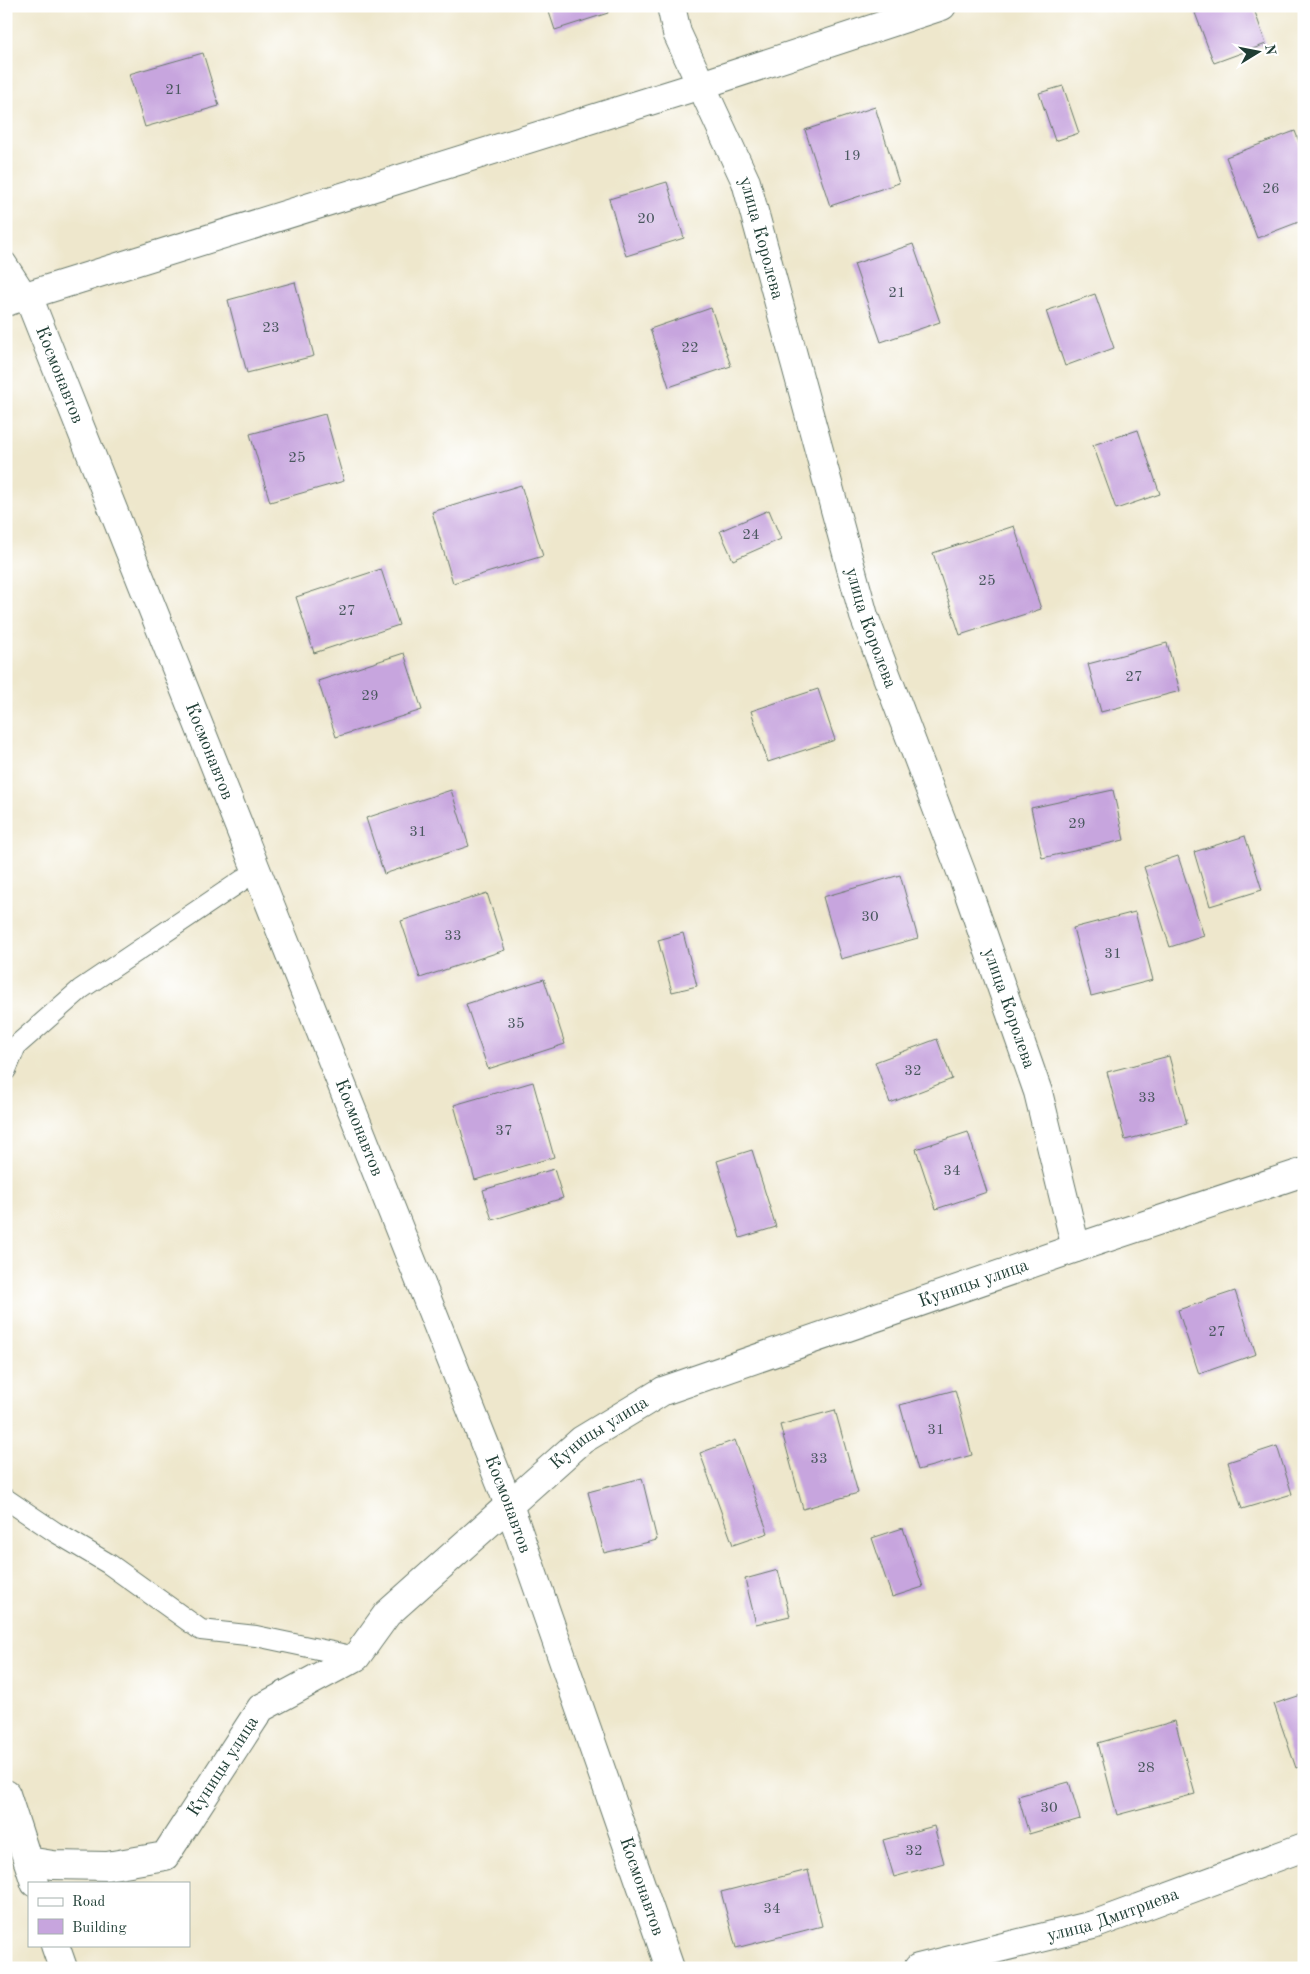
<svg xmlns="http://www.w3.org/2000/svg" width="1310" height="1974" viewBox="0 0 1310 1974" font-family="'Old Standard TT',serif">
<style>
.building{fill:#c7a5de}
.lines{fill:none;stroke-linecap:round;stroke-linejoin:round}
.service-casing{stroke:#677869;stroke-width:22}
.minor-casing{stroke:#677869;stroke-width:30}
.primary-casing{stroke:#677869;stroke-width:30}
.service{stroke:#fff;stroke-width:20}
.minor{stroke:#fff;stroke-width:28}
.primary{stroke:#fff;stroke-width:28}
.labels{text-anchor:middle;dominant-baseline:central;stroke-width:5;stroke-linejoin:round;paint-order:stroke}
.number-label{font-size:15px;fill:#49575e}
.street-label{font-size:18px;fill:#1f3d34;stroke:#fff}
</style>
<rect width="100%" height="100%" fill="#fff"/>
<filter id="ink" filterUnits="userSpaceOnUse"><feTurbulence type="fractalNoise" baseFrequency=".02" numOctaves="2"/><feDisplacementMap in="SourceGraphic" scale="10" xChannelSelector="R" yChannelSelector="G"/><feConvolveMatrix kernelMatrix="1 2 1 2 8 2 1 2 1" color-interpolation-filters="sRGB"/></filter>
<filter id="wash" filterUnits="userSpaceOnUse"><feTurbulence type="fractalNoise" baseFrequency=".0096" numOctaves="4" result="noise"/><feDisplacementMap in="SourceGraphic" scale="20" xChannelSelector="R" yChannelSelector="G"/><feGaussianBlur stdDeviation="1.12" result="paint"/><feColorMatrix in="noise" values="0 0 0 0 0 0 0 0 0 0 0 0 0 0 0 0 0 1.4 0 .05"/><feComposite in="paint" operator="in"/></filter>
<g filter="url(#wash)">
<rect width="100%" height="100%" fill="#eee7cc"/>
<g id="blocks">
<g class="building">
<path d="M547,6h59l2,7 -53,17z"/>
<path d="M1214,6h39l13,38 -52,19 -19,-50z"/>
<path d="M203,53l16,53 -74,21 -16,-53z"/>
<path d="M1063,86l16,47 -24,8 -16,-48z"/>
<path d="M875,107l24,76 -69,23 -25,-76z"/>
<path d="M1295,131l9,24v65l-47,18 -31,-81z"/>
<path d="M667,182l17,56 -58,18 -17,-57z"/>
<path d="M913,244l27,78 -59,20 -27,-78z"/>
<path d="M295,282l19,74 -67,17 -19,-73z"/>
<path d="M1095,294l19,54 -49,18 -19,-55z"/>
<path d="M711,308l20,58 -62,21 -19,-58z"/>
<path d="M325,414l19,67 -74,21 -20,-68z"/>
<path d="M1138,430l22,64 -44,15 -23,-64z"/>
<path d="M521,485l22,71 -90,27 -21,-71z"/>
<path d="M769,510l12,29 -48,21 -13,-29z"/>
<path d="M1014,526l27,83 -81,26 -27,-82z"/>
<path d="M381,569l18,56 -85,28 -18,-56z"/>
<path d="M1167,643l13,48 -79,21 -13,-48z"/>
<path d="M404,653l18,57 -86,27 -18,-56z"/>
<path d="M818,689l17,51 -67,22 -17,-51z"/>
<path d="M451,790l18,56 -85,28 -18,-56z"/>
<path d="M1113,790l11,50 -82,18 -11,-50z"/>
<path d="M1245,836l17,54 -52,16 -16,-54z"/>
<path d="M1178,856l26,80 -34,11 -26,-80z"/>
<path d="M900,875l18,63 -77,21 -18,-62z"/>
<path d="M487,893l18,57 -85,28 -19,-57z"/>
<path d="M1135,912l18,68 -62,16 -18,-68z"/>
<path d="M683,933l14,53 -25,6 -14,-52z"/>
<path d="M544,979l21,65 -77,25 -22,-65z"/>
<path d="M937,1039l15,40 -62,24 -15,-41z"/>
<path d="M1169,1056l18,68 -62,16 -18,-68z"/>
<path d="M533,1082l21,75 -79,23 -21,-75z"/>
<path d="M968,1132l19,60 -51,17 -20,-60z"/>
<path d="M752,1150l24,77 -36,11 -23,-77z"/>
<path d="M554,1169l9,29 -71,22 -9,-30z"/>
<path d="M1235,1291l21,63 -57,20 -21,-64z"/>
<path d="M955,1390l17,65 -54,15 -18,-65z"/>
<path d="M835,1410l23,83 -55,16 -23,-84z"/>
<path d="M735,1440l33,93 -35,12 -33,-92z"/>
<path d="M1277,1446l15,48 -50,15 -14,-47z"/>
<path d="M642,1478l15,62 -53,13 -16,-61z"/>
<path d="M903,1528l20,59 -31,10 -20,-59z"/>
<path d="M778,1570l12,46 -34,8 -11,-45z"/>
<path d="M1304,1694v71l-8,3 -22,-64z"/>
<path d="M1175,1721l20,73 -78,21 -19,-72z"/>
<path d="M1069,1782l11,37 -51,15 -11,-38z"/>
<path d="M934,1826l10,37 -50,14 -11,-37z"/>
<path d="M808,1870l14,56 -86,22 -15,-56z"/>
</g>
</g>
</g>
<g filter="url(#ink)">
<use href="#blocks" fill-opacity="0" stroke="#677869" stroke-width="1"/>
<g class="lines">
<g class="service-casing">
<g id="service">
<path d="M6,262l22,34"/>
<path d="M6,1070l10,-24 65,-57 175,-118"/>
<path d="M6,1499l49,33 54,32 92,66 55,6 100,21"/>
</g>
</g>
<g class="minor-casing">
<g id="minor">
<path id="s1" d="M671,6l6,27 69,149 118,434 99,261 75,215 38,156"/>
<path id="s2" d="M28,296l481,1209 161,463"/>
<path d="M6,302l695,-217 241,-79"/>
<path id="s3" d="M28,1861l25,4 54,1 58,-10 96,-148 95,-51 31,-43 195,-174 81,-49 413,-143 228,-76"/>
<path id="s4" d="M918,1968l175,-43 211,-78"/>
</g>
</g>
<g class="primary-casing">
<g id="primary">
<path d="M6,1794l29,89"/>
<path d="M55,1945l8,23"/>
</g>
</g>
<use href="#service" class="service"/>
<use href="#minor" class="minor"/>
<use href="#primary" class="primary"/>
</g>
</g>
<g class="labels">
<g class="number-label">
<text x="174" y="90">21</text>
<text x="852" y="156">19</text>
<text x="1271" y="189">26</text>
<text x="646" y="219">20</text>
<text x="897" y="293">21</text>
<text x="271" y="328">23</text>
<text x="690" y="348">22</text>
<text x="297" y="458">25</text>
<text x="751" y="535">24</text>
<text x="987" y="581">25</text>
<text x="347" y="611">27</text>
<text x="1134" y="677">27</text>
<text x="370" y="696">29</text>
<text x="1077" y="824">29</text>
<text x="418" y="832">31</text>
<text x="870" y="917">30</text>
<text x="453" y="936">33</text>
<text x="1113" y="954">31</text>
<text x="516" y="1024">35</text>
<text x="913" y="1071">32</text>
<text x="1147" y="1098">33</text>
<text x="504" y="1131">37</text>
<text x="952" y="1171">34</text>
<text x="1217" y="1332">27</text>
<text x="936" y="1430">31</text>
<text x="819" y="1459">33</text>
<text x="1146" y="1768">28</text>
<text x="1049" y="1808">30</text>
<text x="914" y="1851">32</text>
<text x="772" y="1909">34</text>
</g>
<g class="street-label">
<text stroke="none"><textPath href="#s1" startOffset="250">улица Королева</textPath></text>
<text stroke="none"><textPath href="#s2" startOffset="85">Космонавтов</textPath></text>
<text stroke="none"><textPath href="#s1" startOffset="655">улица Королева</textPath></text>
<text stroke="none"><textPath href="#s2" startOffset="490">Космонавтов</textPath></text>
<text stroke="none"><textPath href="#s1" startOffset="1060">улица Королева</textPath></text>
<text stroke="none"><textPath href="#s2" startOffset="895">Космонавтов</textPath></text>
<text stroke="none"><textPath href="#s3" startOffset="1160">Куницы улица</textPath></text>
<text stroke="none"><textPath href="#s3" startOffset="755">Куницы улица</textPath></text>
<text stroke="none"><textPath href="#s2" startOffset="1300">Космонавтов</textPath></text>
<text stroke="none"><textPath href="#s3" startOffset="245">Куницы улица</textPath></text>
<text stroke="none"><textPath href="#s2" startOffset="1705">Космонавтов</textPath></text>
<text stroke="none"><textPath href="#s4" startOffset="202">улица Дмитриева</textPath></text>
</g>
</g>
<rect width="1310" height="1974" fill="none" stroke="#fff" stroke-width="25"/>
<rect x="28" y="1882" width="162" height="65" fill="#ffffff" stroke="#a5b1ae"/>
<rect x="38" y="1898" width="25" height="8" fill="#ffffff" stroke="#a5b1ae"/>
<text x="72" y="1906" font-size="15" fill="#1f3d34">Road</text>
<rect x="38" y="1919" width="25" height="15" fill="#c7a5de" stroke="#a5b1ae"/>
<text x="72" y="1932" font-size="15" fill="#1f3d34">Building</text>
<g transform="translate(1258 52) rotate(80)" stroke="#ffffff" stroke-width="4" paint-order="stroke">
<path d="M0-4L9 19L0 12L-9 19Z" fill="#1f3d34"/>
<text y="-8" font-size="14" font-weight="bold" text-anchor="middle" fill="#1f3d34">N</text>
</g>
</svg>
